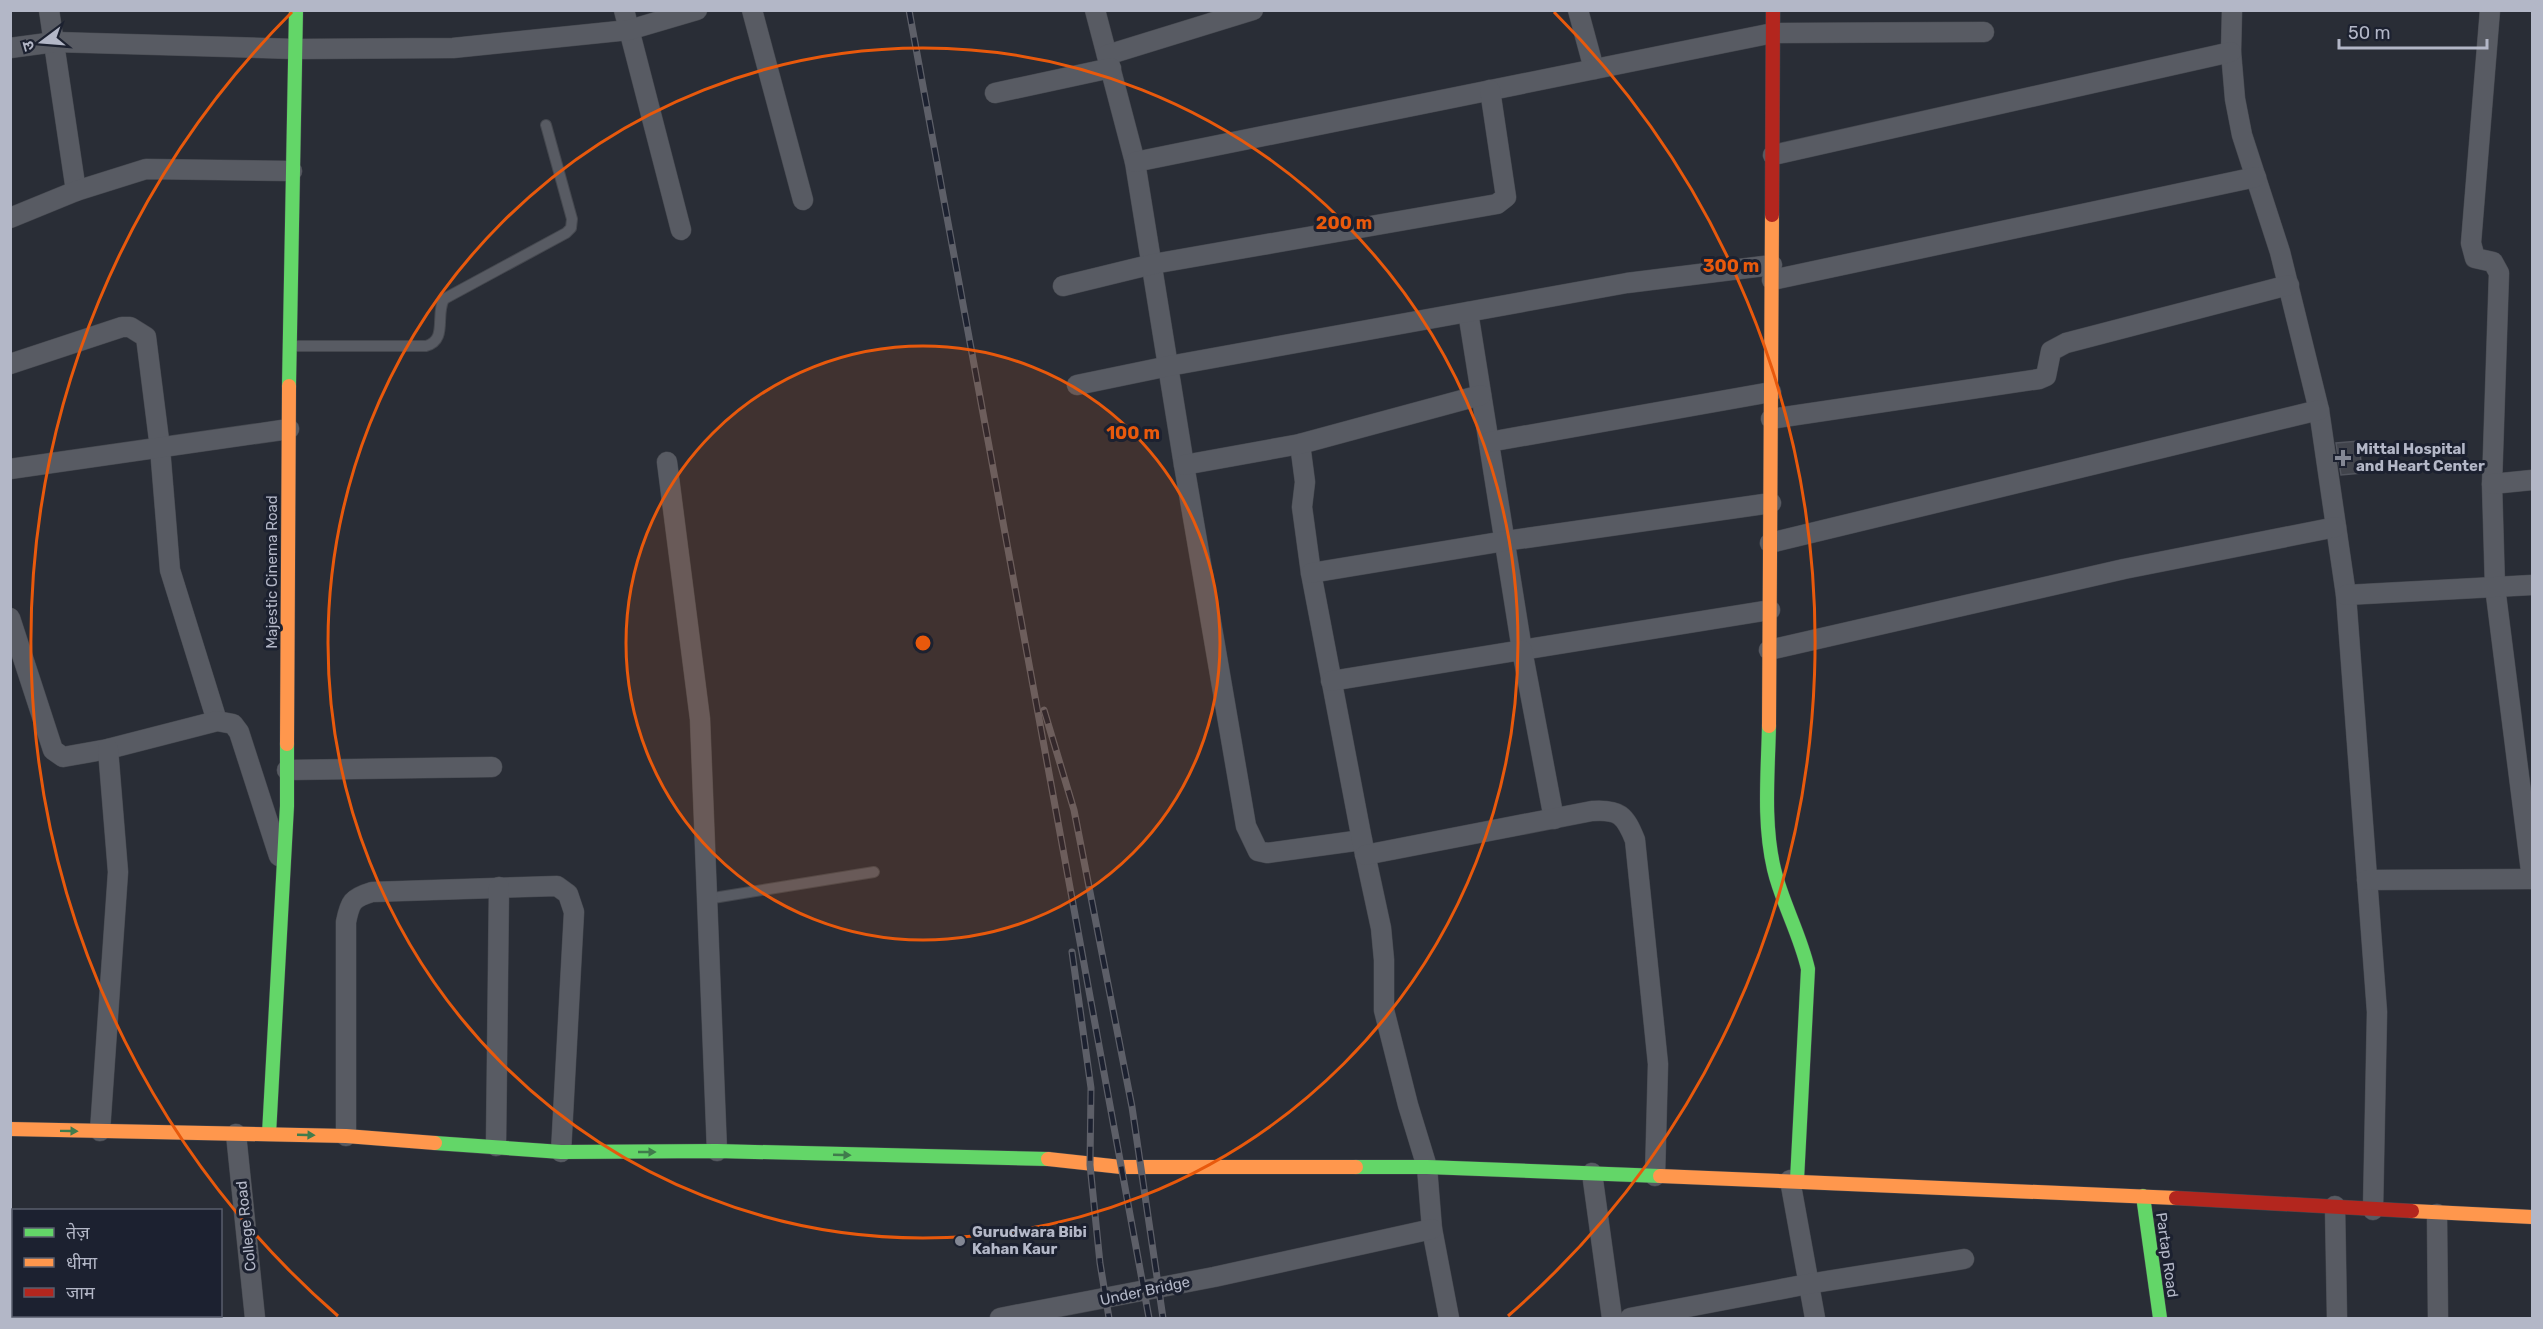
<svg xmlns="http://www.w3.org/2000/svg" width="2543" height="1329" viewBox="0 0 2543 1329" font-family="Rubik,'Noto Sans Devanagari',sans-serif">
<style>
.building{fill:#41444c;stroke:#51545d;stroke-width:1.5}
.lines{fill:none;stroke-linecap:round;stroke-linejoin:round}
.lane-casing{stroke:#45484f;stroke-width:12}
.street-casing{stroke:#45484f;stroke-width:21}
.fast-casing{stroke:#45484f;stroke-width:15}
.slow-casing{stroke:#45484f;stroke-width:15}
.jam-casing{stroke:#45484f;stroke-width:15}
.lane{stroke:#585b63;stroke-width:10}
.street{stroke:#585b63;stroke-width:20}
.fast{stroke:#63d668;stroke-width:14}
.slow{stroke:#ff974d;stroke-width:14}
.jam{stroke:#b3261e;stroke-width:14}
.rail-casing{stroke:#5d5f68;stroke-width:7}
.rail{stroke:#1c2130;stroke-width:4.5;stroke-dasharray:14;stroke-linecap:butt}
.oneway{fill:#407c4c}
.ring{fill:none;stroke:#e8590c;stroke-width:3}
.poi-dot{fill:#838794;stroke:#1c2130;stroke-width:2}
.labels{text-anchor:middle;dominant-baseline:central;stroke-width:6;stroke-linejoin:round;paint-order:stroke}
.poi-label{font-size:15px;font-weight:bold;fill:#b3b7c7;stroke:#1c2130;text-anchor:start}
.street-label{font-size:15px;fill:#b3b7c7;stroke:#1c2130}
.centre{fill:#e8590c;stroke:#1c2130;stroke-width:3}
.ring-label{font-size:18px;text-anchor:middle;font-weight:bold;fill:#e8590c;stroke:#1c2130;stroke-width:6;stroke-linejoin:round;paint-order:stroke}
</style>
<rect width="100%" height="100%" fill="#292d36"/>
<path class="building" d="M2359,441l3,32 -21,2 -5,-32z"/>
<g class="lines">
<g class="lane-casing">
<g id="lane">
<path d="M290,346h136c22,-6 9,-31 18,-47l122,-66 5,-5 1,-9 -26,-94"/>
<path d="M707,899l167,-27"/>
</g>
</g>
<g class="street-casing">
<g id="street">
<path d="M49,10l27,181"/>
<path d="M624,10l57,220"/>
<path d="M752,10l51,190"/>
<path d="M1095,10l40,152 49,303 62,361 12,25 9,2 95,-13"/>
<path d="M1578,10l16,59"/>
<path d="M2232,10l-1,42 4,47 7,36 38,117 39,158 27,185 31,417 -4,198"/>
<path d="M2490,10l-19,233 4,15 18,4 6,11 -7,211 3,103 37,292"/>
<path d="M10,48l45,-6 240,7 158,-1 176,-18 68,-20"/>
<path d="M1107,55l146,-45"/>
<path d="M995,93l116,-25"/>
<path d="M1773,155l458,-103"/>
<path d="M1135,162l638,-129 211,-1"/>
<path d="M10,218l66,-27 70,-22 146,2"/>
<path d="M1772,280l484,-103"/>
<path d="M1063,286l90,-22 344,-60 9,-7 -16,-107"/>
<path d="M1468,312l54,338 248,-40"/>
<path d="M10,364l112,-37h8l16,10 14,111 10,122 47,151"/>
<path d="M1077,385l92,-19 458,-83 145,-18"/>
<path d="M1771,419l268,-40 7,-3 5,-25 15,-8 223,-58"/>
<path d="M1489,442l282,-50"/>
<path d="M1300,444l5,38 -3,25 9,66 51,267 19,88 3,32v50l24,95 19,62 5,62 17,89"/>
<path d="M667,462l33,257 17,432"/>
<path d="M1184,465l116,-21 181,-49"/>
<path d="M10,469l279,-40"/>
<path d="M2492,484l40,-4"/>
<path d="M1770,543l549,-133"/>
<path d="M1311,573l194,-32 266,-38"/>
<path d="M2346,595l186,-10"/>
<path d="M10,618l43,132 10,7 45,-8 109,-28 16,3 6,8 40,124"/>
<path d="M1769,650l355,-81 212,-42"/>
<path d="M1331,681l191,-31 32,169"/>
<path d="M287,770l205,-3"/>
<path d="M1365,855l227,-44c27,-2 33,4 43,29l23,224 -3,112"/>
<path d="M2367,880l164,-1"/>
<path d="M100,1131l18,-259 -10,-123"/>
<path d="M236,1134l19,184"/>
<path d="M346,1136v-214c4,-20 6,-24 26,-30l185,-6 11,8 6,18 -13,240"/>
<path d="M496,1146l3,-259"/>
<path d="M1592,1173l20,145"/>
<path d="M1790,1180l25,138"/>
<path d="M2335,1206l2,112"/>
<path d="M2437,1214l1,104"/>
<path d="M1000,1318l214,-41 218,-48"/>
<path d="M1630,1318l178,-34 156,-25"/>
</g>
</g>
<g class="fast-casing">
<g id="fast">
<path d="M289,386l7,-376"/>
<path d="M1769,726c-1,47 -6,97 5,143 8,34 26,65 34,100l-11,211"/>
<path d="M269,1134l18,-328v-62"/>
<path d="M435,1143l126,9 156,-1 331,8"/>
<path d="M1356,1167h71l233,9"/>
<path d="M2143,1196l17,122"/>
</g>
</g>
<g class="slow-casing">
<g id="slow">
<path d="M1769,726l3,-511"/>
<path d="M287,744l2,-358"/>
<path d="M10,1129l336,7 89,7"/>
<path d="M1048,1159l73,8h235"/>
<path d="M1660,1176l516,22"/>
<path d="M2412,1211l120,6"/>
</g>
</g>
<g class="jam-casing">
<g id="jam">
<path d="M1772,215l1,-205"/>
<path d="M2176,1198l236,13"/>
</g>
</g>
<use href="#lane" class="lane"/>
<use href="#street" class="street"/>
<use href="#fast" class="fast"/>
<use href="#slow" class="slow"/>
<use href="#jam" class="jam"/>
<g class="rail-casing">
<g id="rail">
<path d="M909,10l240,1308"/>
<path d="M1044,710l30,100 58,297 31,211"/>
<path d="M1072,952l19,136 -1,77 10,98 9,55"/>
</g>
</g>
<use href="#rail" class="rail"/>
</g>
<defs><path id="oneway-solid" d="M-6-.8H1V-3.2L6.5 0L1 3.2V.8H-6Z" transform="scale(1.5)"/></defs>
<g class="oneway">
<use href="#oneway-solid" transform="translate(69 1131) rotate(1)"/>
<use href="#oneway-solid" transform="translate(306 1135) rotate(2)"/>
<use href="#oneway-solid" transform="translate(647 1152)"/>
<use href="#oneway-solid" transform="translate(842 1155) rotate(2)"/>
</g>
<circle cx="923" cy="643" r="297" fill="#e8590c" fill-opacity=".12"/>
<g class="ring">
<circle cx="923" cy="643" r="297"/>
<circle cx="923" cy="643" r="595"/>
<path d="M338 1316A892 892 0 0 1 292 12M1554 12A892 892 0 0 1 1508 1316"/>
</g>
<g class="poi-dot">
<path d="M2340 449h6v6h6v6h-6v6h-6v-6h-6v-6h6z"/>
<circle cx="960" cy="1241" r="6"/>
</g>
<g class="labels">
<g class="poi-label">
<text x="2356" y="449">Mittal Hospital<tspan x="2356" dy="17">and Heart Center</tspan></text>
<text x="972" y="1232">Gurudwara Bibi<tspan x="972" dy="17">Kahan Kaur</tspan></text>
</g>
<g class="street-label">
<text transform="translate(272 572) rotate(-90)">Majestic Cinema Road</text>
<text transform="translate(246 1226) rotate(-96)">College Road</text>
<text transform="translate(2167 1255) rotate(82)">Partap Road</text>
<text transform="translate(1145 1291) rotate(-12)">Under Bridge</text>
</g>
</g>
<circle cx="923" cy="643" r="9" class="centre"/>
<g class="ring-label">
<text x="1344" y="229">200 m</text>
<text x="1731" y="272">300 m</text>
<text x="1133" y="439">100 m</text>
</g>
<rect width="2543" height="1329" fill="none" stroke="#b3b7c7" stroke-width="24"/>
<rect x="12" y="1209" width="210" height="108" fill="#1c2130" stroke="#585d6c" stroke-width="1.5"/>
<rect x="24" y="1228" width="30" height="9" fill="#63d668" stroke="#585d6c" stroke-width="1.5"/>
<text x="66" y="1239" font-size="18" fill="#b3b7c7">तेज़</text>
<rect x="24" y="1258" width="30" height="9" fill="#ff974d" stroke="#585d6c" stroke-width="1.5"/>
<text x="66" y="1269" font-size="18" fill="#b3b7c7">धीमा</text>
<rect x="24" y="1288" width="30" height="9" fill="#b3261e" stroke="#585d6c" stroke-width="1.5"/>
<text x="66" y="1299" font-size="18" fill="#b3b7c7">जाम</text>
<g transform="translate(42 42) rotate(254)" stroke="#1c2130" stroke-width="4.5" paint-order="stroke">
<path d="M0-4.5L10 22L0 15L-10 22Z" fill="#b3b7c7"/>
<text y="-9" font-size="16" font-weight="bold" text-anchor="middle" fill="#b3b7c7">उ</text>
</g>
<path d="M2339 39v9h148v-9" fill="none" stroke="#b3b7c7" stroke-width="3"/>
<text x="2348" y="39" font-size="18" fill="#b3b7c7" stroke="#1c2130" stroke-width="4.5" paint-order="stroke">50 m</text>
</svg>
